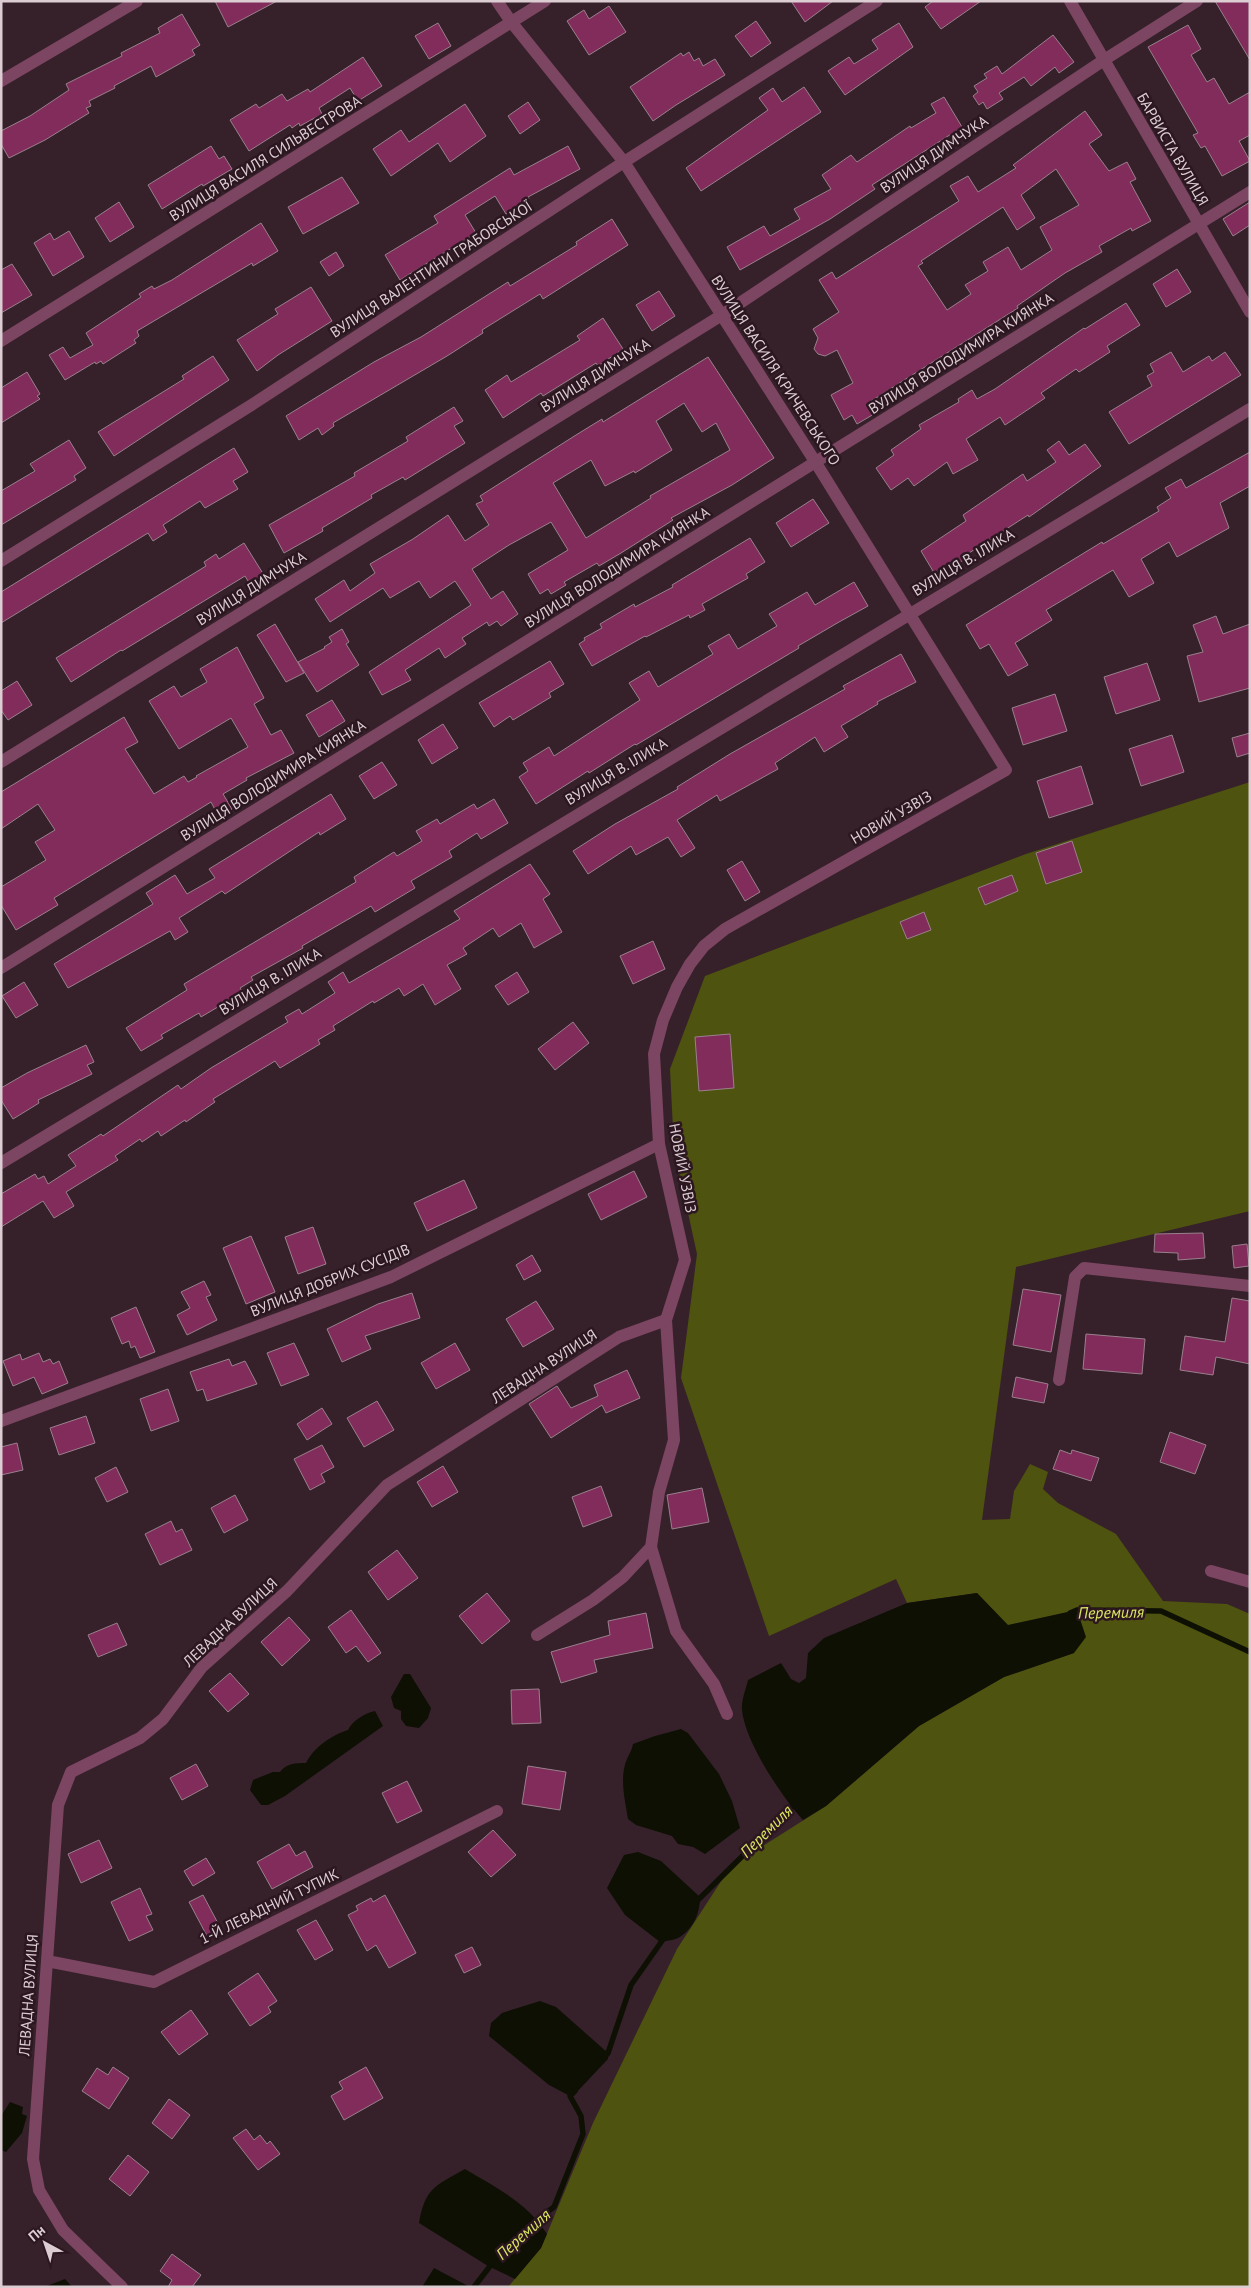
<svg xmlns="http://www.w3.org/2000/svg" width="1251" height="2288" viewBox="0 0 1251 2288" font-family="'PT Sans',sans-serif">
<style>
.green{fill:#4e530f}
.water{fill:#0e1004}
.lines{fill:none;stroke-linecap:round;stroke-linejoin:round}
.stream{stroke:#0e1004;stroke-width:5.5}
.building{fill:#812c5b;stroke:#9a808c;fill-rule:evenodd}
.street{stroke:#7c4561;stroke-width:12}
.labels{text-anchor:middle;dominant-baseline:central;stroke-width:5;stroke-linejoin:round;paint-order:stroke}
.street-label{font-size:15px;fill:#dccdd3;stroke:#2c1721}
.water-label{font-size:16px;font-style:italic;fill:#dbe760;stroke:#2c1721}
</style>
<rect width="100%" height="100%" fill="#36212b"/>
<path class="green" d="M1250,782v429l-234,56 -34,253 28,-1 4,-28 16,-27 18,8 -5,17 15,14 58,31 47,67 64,3 23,10v673h-742l33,-39 52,-125 84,-174 54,-83 95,-60 93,-80 85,-49 70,-24 3,-43 -69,16 -31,-33 -70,10 -11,-24 -127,57 -88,-258 16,-124 -23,-105 -4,-80 35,-93 321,-122z"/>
<g class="water">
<path d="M977,1593l31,32 69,-15 9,27 -12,16 -70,24 -85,49 -93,80 -23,14c-21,-23 -58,-78 -61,-110 -1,-9 4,-21 6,-30l33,-17 10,16 8,4 7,-5 2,-25 16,-15 83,-35z"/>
<path d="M404,1674h6l21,34 -3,10 -9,10 -13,-2 -5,-7v-8l-7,-3 -3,-11z"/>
<path d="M375,1711l8,15 -98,70 -17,9h-7l-11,-15 3,-10 20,-8h7c7,-9 15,-9 26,-9 8,-16 26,-28 42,-33 4,-9 17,-17 27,-19z"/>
<path d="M681,1729l7,4 31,41 13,27 8,27 -35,26 -12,-7 -15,-3 -6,-8 -36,-11 -8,-6c-3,-19 -9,-42 -1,-60 2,-5 5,-9 6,-15l22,-8z"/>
<path d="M638,1852l23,9 39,36c0,16 -6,31 -20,40 -5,3 -14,4 -20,5l-35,-27 -18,-27 17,-33z"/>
<path d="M540,2001l16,6 52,46v6l-34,36 -4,1 -21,-11 -60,-49 2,-13 11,-10z"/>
<path d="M10,2102l13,5 -1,7 5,2 -5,17 -16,19 -5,-2v-34z"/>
<path d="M465,2169c30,18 63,34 82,65l-6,14 -26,31 -27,-13 -69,-43c6,-35 16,-37 46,-54z"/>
<path d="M434,2268l36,19h-48z"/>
<path d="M65,2279l7,8h-28z"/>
</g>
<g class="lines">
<g class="stream">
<path d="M1070,1613l7,-3 84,1 89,41"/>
<path d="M695,1903l102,-101"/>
<path d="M604,2058l4,-5 23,-68 33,-47"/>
<path d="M532,2223l22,-16 29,-73 -2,-18 -11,-20 5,-5"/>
<path d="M474,2287l20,-26"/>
</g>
</g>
<g class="building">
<path d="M215,1h62l-49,26z"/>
<path d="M791,1h42l-28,21z"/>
<path d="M933,1h48l-40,28 -16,-22z"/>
<path d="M1215,1h35v59z"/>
<path d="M609,6l17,26 -37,23 -22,-34 17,-11 5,9z"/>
<path d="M182,14l18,31 -8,5 3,5 -39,22 -5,-11 -37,20 1,2 -26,13 2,5 -5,2 3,5 -44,27 -36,18 -8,-14v-13l29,-15 39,-26 -3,-6 56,-28 -1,-3 39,-20 -2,-5z"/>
<path d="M756,21l15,22 -20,14 -16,-21z"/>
<path d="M438,23l13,23 -22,13 -14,-23z"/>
<path d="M899,23l14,24 -68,48 -17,-24 21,-14 5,7 24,-15 -6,-9z"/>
<path d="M1188,25l13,24 -10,6 16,27 7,-4 15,26 21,-12v43l-11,6 11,20 -28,15 -17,-30 -4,2 -8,-13 5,-2 -50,-86z"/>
<path d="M1053,35l21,27 -15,11 -4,-6 -24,19 -7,-9 -25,16 4,6 -16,10 -4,-7 -4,3 -6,-9 5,-4 -4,-6 13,-8 -3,-4 13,-8 5,8z"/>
<path d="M689,52l5,9 5,-3 4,8 12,-7 10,16 -49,30 -23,16 -23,-34 51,-34 2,3z"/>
<path d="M363,57l19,29 -24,15 -8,-13 -31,20 3,6 -22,12 -1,-3 -7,5 -2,-3 -41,26 -19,-31 26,-16 3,4 23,-14 5,7 21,-12 2,3z"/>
<path d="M804,87l17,25 -120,79 -15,-23 82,-58 -9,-12 14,-10 9,14z"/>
<path d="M944,97l18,30 -90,58 3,4 -45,30 -90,51 -13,-23 37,-21 6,10 30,-17 -6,-10 37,-20 -9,-14 29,-20 6,7 53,-36 1,2 25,-15 -5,-9z"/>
<path d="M528,102l12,18 -20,14 -12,-18z"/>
<path d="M465,104l21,32 -36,26 -12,-19 -47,33 -18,-27 28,-19 8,12z"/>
<path d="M1085,111l17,24 -13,9 20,27 18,-9 9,17 -6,3 21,39 -19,10 -1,-3 -32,18 3,6 -37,21 -48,33 1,2 -150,95 6,11 -17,10 -5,-9 -8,5 -13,-25 22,-12 -16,-33 -12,6 -7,-2 -4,-5 4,-11 -5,-9 26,-17 -20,-32 13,-8 4,7 123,-78 -9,-15 18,-10 10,16 38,-24 -3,-3zM1056,169l23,36 -39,22 12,23 -31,20 -13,-23 -25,15 5,9 -23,14 6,9 -24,16 -29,-44 5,-3 -2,-2 82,-54 14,23 18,-12 -14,-23z"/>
<path d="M211,146l8,13 5,-3 8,13 -29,17 -1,-2 -40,25 -14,-24z"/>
<path d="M568,146l12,23 -52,28 1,2 -23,15 -11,-18 -30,19 11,18 -76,47 -15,-25 53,-32 -4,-7 76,-48 4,7z"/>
<path d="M342,177l17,26 -56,31 -15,-27z"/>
<path d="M119,202l15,25 -24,15 -15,-24z"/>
<path d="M1250,202v23l-17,11 -10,-17z"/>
<path d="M612,219l16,26 -85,54 -3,-5 -58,36 1,3 -36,23 -114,67 1,3 -12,9 -4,-7 -19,12 -13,-24 88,-54 47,-25 87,-55 2,4 67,-41 -1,-3z"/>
<path d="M261,223l17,28 -25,15 -1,-3 -115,68 2,5 -5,4 2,3 -33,21 -2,-3 -5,3 -1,-2 -30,18 -16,-25 14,-8 7,11 23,-13 -7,-12 55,-36 -2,-3 13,-8 2,3 18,-9z"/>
<path d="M69,231l15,26 -31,19 -19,-33 16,-10 4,7z"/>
<path d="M336,252l8,14 -15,10 -9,-14z"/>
<path d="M12,264l20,31 -31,18v-43z"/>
<path d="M1177,269l14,23 -25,15 -13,-23z"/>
<path d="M311,287l21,34 -54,34 -21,16 -20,-31 41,-26 -3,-5z"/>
<path d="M659,291l16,25 -23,15 -16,-26z"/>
<path d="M1126,303l14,22 -33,21 3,6 -31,20 -3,-3 -35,24 4,5 -40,27 -5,-8 -34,22 12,21 -25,14 -6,-12 -33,24 -6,-8 -17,12 -15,-22 18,-13 -3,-5 30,-21 -2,-4 40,-23 -1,-3 14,-9 5,9 18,-10 89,-61 1,1z"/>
<path d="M603,318l20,31 -25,17 -2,-3 -53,33 -2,-3 -38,25 -18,-28 22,-15 4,7 69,-42 -3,-4z"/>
<path d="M1171,352l12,20 26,-16 3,5 13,-9 16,23 -112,69 -20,-32 43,-26 -5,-10 7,-4 -4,-8z"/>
<path d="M213,356l16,24 -115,76 -16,-24 86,-53 -2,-3z"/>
<path d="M708,357l66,101 -42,27 -61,33 2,2 -52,33 -22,13 -2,-3 -33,19 2,3 -15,9 -3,-5 -8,5 -12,-20 40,-24 -17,-28 -42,23 -37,24 19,30 12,-8 15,23 -17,12 -4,-5 -8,5 -2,-4 -25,16 4,6 -21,14 -6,-10 -34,22 6,10 -29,15 -13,-23 102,-67 -16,-24 -25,17 -11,-17 -29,17 -7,-10 -53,34 -15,-23 29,-19 6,11 25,-18 -5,-9 43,-25 35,-24 17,26 24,-16 -13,-21 7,-3 -3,-5 96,-61 26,-16 1,3zM684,403l18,29 14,-9 14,27 -80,46 1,2 -65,40 -33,-55 38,-23 14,26 29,-15 1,2 37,-23 -16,-29z"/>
<path d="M27,372l13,22 -3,2 3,3 -39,24v-35z"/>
<path d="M454,407l9,14 -9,5 11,17 -60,37 -2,-3 -32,18 1,3 -50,30 1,3 -39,22 -15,-28 86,-49 -1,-3 54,-32 -2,-4z"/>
<path d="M69,440l17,28 -12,8 2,4 -75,45v-34l34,-20 -5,-7z"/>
<path d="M1059,441l10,14 16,-11 16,22 -72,51 -1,-2 -62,40 1,3 -31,18 -15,-25 45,-30 -3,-6 60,-41 4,7 29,-19 -9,-12z"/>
<path d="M234,448l14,24 -15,9 5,8 -33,19 -5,-7 -37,24 4,7 -14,9 -5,-8 -147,90v-31z"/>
<path d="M1250,452v34l-30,17 9,25 -52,29 -8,-15 -28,17 13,24 -25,14 -16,-27 -67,40 6,10 -37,23 13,22 -20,11 -19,-32 -9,5 -14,-24 136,-83 1,2 56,-33 -2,-4 14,-9 -6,-10 16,-9 5,9z"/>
<path d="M813,499l16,24 -38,24 -15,-24z"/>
<path d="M750,538l15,24 -19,12 2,4 -46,26 3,6 -15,8 -1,-3 -43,22 -1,-1 -53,30 -13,-22 6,-4 -1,-2 18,-10 -2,-4 34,-20 1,3 38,-20 -1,-2z"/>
<path d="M244,543l23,37 -14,9 -8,-13 -123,75 -1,-1 -50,32 -15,-24 150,-92 -2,-4 12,-8 3,5z"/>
<path d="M854,582l14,24 -29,16 -41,24 1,2 -163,97 -1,-1 -46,29 -1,-2 -52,33 -17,-27 9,-6 -5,-8 26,-16 5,9 86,-56 -11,-17 20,-12 9,16 55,-33 -5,-8 21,-12 9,15 39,-23 -8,-12 38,-22 8,13z"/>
<path d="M1216,616l7,18 27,-10v64l-51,14 -12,-46 16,-4 -10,-27z"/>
<path d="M275,624l29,49 -18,9 -29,-47z"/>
<path d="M342,629l7,13 -3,2 13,21 -42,27 -19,-30 27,-14 -1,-1 8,-5 -3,-5z"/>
<path d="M237,647l27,51 -10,6 17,31 10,-5 13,23 -48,25 1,2 -24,14 9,15 -13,8 -8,-15 -157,96 4,7 -42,25 -15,-25v-18l45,-27 -11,-18 20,-12 -17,-26 -37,25v-37l123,-75 14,25 -13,7 29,45 30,-18 4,6 9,-5 -1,-1 52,-29 -17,-29 -52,31 -30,-48 25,-15 7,11 26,-15 -7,-13z"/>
<path d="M901,654l15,28 -39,20 1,2 -37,22 7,11 -24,15 -9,-15 -40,26 3,6 -58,32 -3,-6 -40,25 18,28 -14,9 -13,-20 -32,18 -5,-9 -43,28 -15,-23 42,-27 63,-35 -1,-2 53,-33 115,-65 -2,-3z"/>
<path d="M550,661l14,23 -15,9 2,4 -38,23 -3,-4 -16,11 -15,-24z"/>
<path d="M1147,663l13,37 -44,14 -12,-37z"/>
<path d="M17,681l15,24 -24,15 -7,-10v-19z"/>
<path d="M1055,694l12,37 -44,14 -11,-37z"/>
<path d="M332,700l13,21 -26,16 -13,-22z"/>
<path d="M443,724l15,24 -26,16 -14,-24z"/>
<path d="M1250,733v20l-13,4 -5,-19z"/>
<path d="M1172,735l12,37 -43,14 -12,-37z"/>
<path d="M382,762l15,23 -23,14 -15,-23z"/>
<path d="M1081,766l12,38 -44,14 -12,-37z"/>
<path d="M331,794l15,25 -26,16 -1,-3 -94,62 -3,-3 -43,27 9,14 -13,8 -5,-9 -102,57 -14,-24 99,-60 -7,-11 29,-18 12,19 28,-16 -6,-9z"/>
<path d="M494,799l14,24 -27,16 -4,-6 -28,18 3,6 -41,24 4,7 -40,24 -4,-6 -69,40 1,2 -52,29 2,3 -13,8 3,4 -42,25 -2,-4 -38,22 2,3 -22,13 -15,-23 61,-38 -3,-6 172,-102 -2,-5 40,-25 3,4 25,-15 -6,-10 21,-12 3,5 34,-20 3,5z"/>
<path d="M1072,841l10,31 -36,12 -10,-31z"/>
<path d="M742,861l18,31 -15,9 -18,-31z"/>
<path d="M530,864l20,30 -7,5 19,33 -28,16 -13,-25 -22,14 -6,-9 -30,20 4,6 -20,11 14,24 -26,16 -12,-21 -19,12 -5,-8 -25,15 -1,-2 -40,25 2,4 -17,10 2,4 -40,24 -5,-7 -62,38 2,3 -29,20 -1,-2 -24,16 -3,-5 -16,11 -2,-3 -25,17 3,4 -52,32 8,14 -20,12 -11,-17 -42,26v-33l34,-20 3,5 6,-3 4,8 28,-18 -8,-11 33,-21 2,2 75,-51 3,4 30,-21 77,-46 -3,-5 14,-8 3,5 33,-21 -7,-11 15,-10 6,11 111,-64 -6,-8z"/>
<path d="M1012,875l6,16 -33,14 -7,-17z"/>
<path d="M924,912l7,18 -24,9 -7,-17z"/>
<path d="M653,941l12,28 -32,15 -13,-28z"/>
<path d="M517,972l12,20 -21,13 -13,-19z"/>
<path d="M24,982l14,23 -22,13 -14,-22z"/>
<path d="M573,1022l16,21 -34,27 -17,-21z"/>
<path d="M730,1034l4,54 -35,3 -4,-54z"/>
<path d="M86,1045l8,17 -7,3 5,9 -54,26 1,3 -26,16 -12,-19v-12l26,-15z"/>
<path d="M634,1171l13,26 -46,23 -13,-26z"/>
<path d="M464,1180l13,28 -50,23 -13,-28z"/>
<path d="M313,1227l13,37 -28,10 -13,-37z"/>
<path d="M1203,1233l2,25 -27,2v-7l-24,-1 1,-18z"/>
<path d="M251,1236l24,56 -29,12 -23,-56z"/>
<path d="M1247,1244l2,22 -15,2 -2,-22z"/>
<path d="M532,1255l9,16 -17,9 -8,-15z"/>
<path d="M204,1281l7,14 -5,2 11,23 -30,15 -10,-20 13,-7 -9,-16z"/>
<path d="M1023,1289l38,6 -10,57 -38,-7z"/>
<path d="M412,1293l8,25 -55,18 6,13 -29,13 -15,-33 51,-25z"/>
<path d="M1232,1298l18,3v63l-34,-7 -3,18 -33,-5 5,-34 40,6z"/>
<path d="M536,1301l18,28 -31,18 -17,-28z"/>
<path d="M136,1307l19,45 -15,6 -5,-12 -4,2 -2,-7 -7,3 -11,-26z"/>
<path d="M1086,1334l59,5 -3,35 -59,-5z"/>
<path d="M294,1343l15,32 -28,11 -14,-33z"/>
<path d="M455,1343l15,27 -34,19 -15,-26z"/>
<path d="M39,1353l4,9 7,-3 3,5 6,-3 9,22 -26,11 -8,-17 -21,9 -10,-25 17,-7 2,6z"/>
<path d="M229,1359l3,7 13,-5 12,23 -50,17 -4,-12 -6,2 -7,-19z"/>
<path d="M627,1370l13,28 -34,15 -4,-8 -51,33 -22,-34 28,-18 14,22 27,-12 -4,-11z"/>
<path d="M1016,1377l32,7 -4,19 -32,-6z"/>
<path d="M168,1389l11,32 -28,10 -11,-32z"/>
<path d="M377,1401l17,29 -30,17 -17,-29z"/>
<path d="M322,1408l10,16 -25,16 -10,-16z"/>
<path d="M86,1416l9,27 -36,12 -9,-27z"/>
<path d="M1170,1432l36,13 -11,29 -35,-12z"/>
<path d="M17,1443l6,27 -22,5v-28z"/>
<path d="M322,1445l12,22 -13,7 4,8 -15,8 -16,-31z"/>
<path d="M1060,1450l11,4 1,-4 27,8 -8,23 -38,-12z"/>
<path d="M443,1466l15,26 -26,15 -15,-25z"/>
<path d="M116,1467l12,25 -21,10 -12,-24z"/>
<path d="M601,1486l11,30 -29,11 -11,-30z"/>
<path d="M702,1488l7,34 -37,7 -5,-34z"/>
<path d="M235,1495l13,25 -24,13 -13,-25z"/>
<path d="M171,1521l5,11 6,-3 10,21 -32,15 -15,-31z"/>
<path d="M397,1550l21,28 -30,22 -20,-28z"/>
<path d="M487,1593l23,28 -28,23 -23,-28z"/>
<path d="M351,1610l30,43 -13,9 -12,-16 -10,7 -18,-26z"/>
<path d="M646,1613l7,35 -59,12 3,12 -36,11 -10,-31 59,-17 -2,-14z"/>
<path d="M289,1617l21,23 -28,26 -21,-24z"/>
<path d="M117,1623l10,22 -29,12 -10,-22z"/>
<path d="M230,1673l19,21 -21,18 -19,-21z"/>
<path d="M539,1689l2,34 -29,1 -1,-34z"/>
<path d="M196,1764l12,22 -26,14 -12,-22z"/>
<path d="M528,1766l38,6 -6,38 -38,-6z"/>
<path d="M407,1781l15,30 -25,12 -15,-30z"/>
<path d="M493,1830l23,25 -25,22 -23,-25z"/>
<path d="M99,1840l13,28 -31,15 -13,-29z"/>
<path d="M289,1844l7,12 9,-5 8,16 -41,22 -15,-27z"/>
<path d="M206,1858l9,15 -22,13 -9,-15z"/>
<path d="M140,1888l12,26 -6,2 7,14 -24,11 -18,-39z"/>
<path d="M203,1895l18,34 -14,7 -18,-34z"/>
<path d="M385,1895l31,58 -27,15 -13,-23 -9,6 -19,-36 10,-5 -2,-4 15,-8 2,4z"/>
<path d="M316,1920l17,30 -18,10 -18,-30z"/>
<path d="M472,1947l9,18 -17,8 -9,-18z"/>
<path d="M258,1973l19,28 -9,6 3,5 -21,14 -22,-33z"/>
<path d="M191,2010l17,24 -29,21 -18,-23z"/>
<path d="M113,2067l16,11 -20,31 -27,-18 15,-23 11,7z"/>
<path d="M366,2067l17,31 -39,22 -13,-24 12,-7 -4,-7z"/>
<path d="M169,2099l21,16 -18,24 -20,-16z"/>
<path d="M246,2129l8,11 6,-5 7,9 3,-3 10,13 -22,16 -25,-32z"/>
<path d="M128,2155l21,17 -19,24 -21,-17z"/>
<path d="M172,2254l29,21 -9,12h-24l4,-7 -12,-9z"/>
</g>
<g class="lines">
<g class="street">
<path d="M497,1l15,22 112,139 192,301 190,307 -281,159 -21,17 -14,18 -13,23 -14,33 -9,34 5,90 26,116 -19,60 8,120 -15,52 -8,55 -28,30 -30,23 -56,35"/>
<path d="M1070,1l180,311"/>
<path d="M1,81l136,-80"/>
<path d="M1,341l544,-340"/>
<path d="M1,561l252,-157 371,-242 253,-161"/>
<path d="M1,762l721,-447 382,-255 93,-59"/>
<path d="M1,968l1249,-776"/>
<path d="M1,1163l1249,-754"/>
<path d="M1059,1380l16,-103 9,-9 166,18"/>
<path d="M1,1421l390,-144 268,-133"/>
<path d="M651,1547l25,84 38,53 13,30"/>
<path d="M1211,1571l39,11"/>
<path d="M47,1961l107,21 343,-171"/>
<path d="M122,2287l-59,-57 -24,-40 -6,-31 25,-354 13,-33 69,-34 23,-19 39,-52 85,-76 100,-106 232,-148 47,-17"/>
</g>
</g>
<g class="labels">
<g class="street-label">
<text transform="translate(1173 149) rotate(60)">БАРВИСТА ВУЛИЦЯ</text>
<text transform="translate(934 154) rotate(-34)">ВУЛИЦЯ ДИМЧУКА</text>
<text transform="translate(265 158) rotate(-32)">ВУЛИЦЯ ВАСИЛЯ СИЛЬВЕСТРОВА</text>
<text transform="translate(431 269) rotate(-33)">ВУЛИЦЯ ВАЛЕНТИНИ ГРАБОВСЬКОЇ</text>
<text transform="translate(961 353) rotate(-32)">ВУЛИЦЯ ВОЛОДИМИРА КИЯНКА</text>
<text transform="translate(776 370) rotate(57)">ВУЛИЦЯ ВАСИЛЯ КРИЧЕВСЬКОГО</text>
<text transform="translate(595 375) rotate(-32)">ВУЛИЦЯ ДИМЧУКА</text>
<text transform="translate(963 562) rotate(-31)">ВУЛИЦЯ В. ІЛИКА</text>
<text transform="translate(617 567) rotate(-32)">ВУЛИЦЯ ВОЛОДИМИРА КИЯНКА</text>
<text transform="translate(251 588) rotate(-32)">ВУЛИЦЯ ДИМЧУКА</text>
<text transform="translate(616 771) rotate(-31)">ВУЛИЦЯ В. ІЛИКА</text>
<text transform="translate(273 780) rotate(-32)">ВУЛИЦЯ ВОЛОДИМИРА КИЯНКА</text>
<text transform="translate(891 817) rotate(-30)">НОВИЙ УЗВІЗ</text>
<text transform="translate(270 981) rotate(-31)">ВУЛИЦЯ В. ІЛИКА</text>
<text transform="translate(683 1168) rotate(79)">НОВИЙ УЗВІЗ</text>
<text transform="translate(330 1280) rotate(-22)">ВУЛИЦЯ ДОБРИХ СУСІДІВ</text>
<text transform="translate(544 1366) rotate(-33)">ЛЕВАДНА ВУЛИЦЯ</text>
<text transform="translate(230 1622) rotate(-43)">ЛЕВАДНА ВУЛИЦЯ</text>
<text transform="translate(269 1906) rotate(-26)">1-Й ЛЕВАДНИЙ ТУПИК</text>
<text transform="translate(28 1995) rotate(-86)">ЛЕВАДНА ВУЛИЦЯ</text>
</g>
<g class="water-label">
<text transform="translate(1111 1612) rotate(-1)">Перемиля</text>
<text transform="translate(766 1831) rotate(-45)">Перемиля</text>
<text transform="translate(523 2234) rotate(-42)">Перемиля</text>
</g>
</g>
<rect width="1251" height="2288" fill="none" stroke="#dccdd3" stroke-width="5"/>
<g transform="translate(45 2243) rotate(320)" stroke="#2c1721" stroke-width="4" paint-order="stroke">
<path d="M0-4L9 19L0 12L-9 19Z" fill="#dccdd3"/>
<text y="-8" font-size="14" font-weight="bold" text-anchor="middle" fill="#dccdd3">Пн</text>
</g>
</svg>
